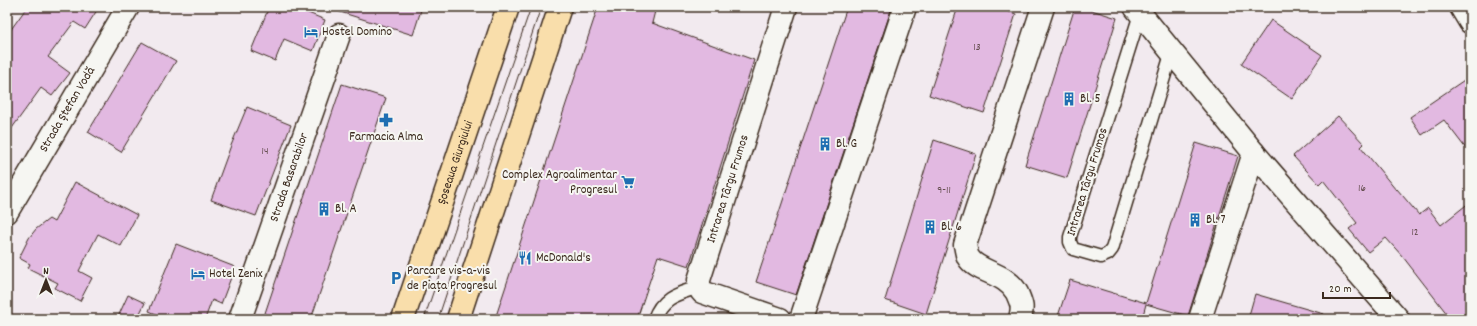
<svg xmlns="http://www.w3.org/2000/svg" width="1477" height="326" viewBox="0 0 1477 326" font-family="Dekko,sans-serif">
<style>
.building{fill:#e2b9e1;stroke:#3b2a1e}
.lines{fill:none;stroke-linecap:round;stroke-linejoin:round}
.lane-casing{stroke:#3b2a1e;stroke-width:15}
.street-casing{stroke:#3b2a1e;stroke-width:25}
.primary-casing{stroke:#3b2a1e;stroke-width:25}
.lane{stroke:#f6f6f2;stroke-width:12}
.street{stroke:#f6f6f2;stroke-width:22}
.primary{stroke:#f9deab;stroke-width:22}
.tram{stroke:#3b2a1e;stroke-width:1}
.labels{text-anchor:middle;dominant-baseline:central;stroke-width:4;stroke-linejoin:round;paint-order:stroke}
.number-label{font-size:11px;fill:#654e4f}
.poi-label{font-size:13px;fill:#3b2a1e;stroke:#f6f6f2;text-anchor:start}
.street-label{font-size:13px;fill:#3b2a1e;stroke:#f6f6f2}
</style>
<rect width="100%" height="100%" fill="#f2eaef"/>
<filter id="ink" filterUnits="userSpaceOnUse"><feTurbulence type="fractalNoise" baseFrequency=".025" numOctaves="2"/><feDisplacementMap in="SourceGraphic" scale="8" xChannelSelector="R" yChannelSelector="G"/><feConvolveMatrix kernelMatrix="1 2 1 2 8 2 1 2 1" color-interpolation-filters="sRGB"/></filter>
<g filter="url(#ink)">
<g class="building">
<path d="M27,7h72l-14,22 -11,-7 -26,35 22,16 -18,23 -11,-8 -34,47v-100z"/>
<path d="M269,7h25l31,13 -12,31 -29,-12 -9,22 -24,-10z"/>
<path d="M337,7h85l-9,28 -76,-24z"/>
<path d="M598,7h58l-4,16 102,37 -65,206 -31,-10 -21,63h-142z"/>
<path d="M847,7h45l-96,288 -40,-13z"/>
<path d="M958,7h36l22,7 -32,99 -55,-18z"/>
<path d="M1075,7h7l35,11 -50,160 -42,-13z"/>
<path d="M1271,20l51,35 -30,44 -51,-35z"/>
<path d="M142,42l34,19 -55,91 -33,-20z"/>
<path d="M1470,76v78l-26,-34 -22,15 -12,-18z"/>
<path d="M342,84l44,14 -75,221h-48z"/>
<path d="M247,107l44,18 -35,91 -45,-16 19,-52z"/>
<path d="M1338,116l26,28 -3,3 35,43 1,-1 22,26 9,-7 13,17 29,-23v117h-19l-48,-62 -17,-19 -18,14 -19,-23 8,-6 -34,-43 -4,4 -26,-28z"/>
<path d="M934,140l42,14 -50,160 -41,-14z"/>
<path d="M1196,143l42,13 -50,160 -42,-12 -4,15h-85l13,-39 76,23z"/>
<path d="M75,182l62,33 -16,31 -23,-12 -19,37 13,7 -12,23 -25,-13 3,-5 -30,-15 2,-4 -11,-6 10,-20 7,-9 13,-10 5,3z"/>
<path d="M176,244l59,23 -14,37 -9,-4 -7,19h-37l-19,-8z"/>
<path d="M1255,294l69,20 -1,5h-75z"/>
<path d="M128,295l17,8 -8,16h-20z"/>
</g>
<g class="lines">
<g class="lane-casing">
<g id="lane">
<path d="M1140,14l-70,223v5l3,7 28,8 7,-3 4,-5 60,-198"/>
<path d="M654,319c8,-23 24,-25 45,-32"/>
</g>
</g>
<g class="street-casing">
<g id="street">
<path d="M1135,7l119,146 144,166"/>
<path d="M1461,7l9,15"/>
<path id="s1" d="M7,212l121,-205"/>
<path id="s2" d="M240,319l99,-284"/>
<path id="s3" d="M780,319l-78,-27 -3,-5v-7l87,-273"/>
<path d="M801,319l104,-312"/>
<path d="M1020,319c3,-13 2,-14 -3,-26 -11,-21 -40,-20 -49,-36 -2,-4 -2,-9 -3,-12l78,-238"/>
<path d="M1200,319l54,-166"/>
</g>
</g>
<g class="primary-casing">
<g id="primary">
<path id="s4" d="M403,319l105,-312"/>
<path d="M458,319l102,-312"/>
</g>
</g>
<use href="#lane" class="lane"/>
<use href="#street" class="street"/>
<use href="#primary" class="primary"/>
<g class="tram">
<path d="M424,319l107,-312"/>
<path d="M438,319l103,-312"/>
</g>
</g>
</g>
<defs>
<g id="hotel-bare" transform="scale(1.08)"><path d="M-6-4.5h1.5V1H6V5H4.5V3h-9V5H-6ZM-4 0a1.8 1.8 0 1 1 3.6 0ZM.5 0V-2.5h3Q6-2.5 6 0Z" fill="#1f6fb2" stroke="#f6f6f2" stroke-width="2.5" paint-order="stroke"/></g>
<g id="building-bare" transform="scale(1.08)"><path d="M-4-6H4V6H1V3H-1V6H-4ZM-2.5-4.3h1.7v1.8h-1.7ZM.8-4.3h1.7v1.8H.8ZM-2.5-1h1.7V.8h-1.7ZM.8-1h1.7V.8H.8Z" fill="#1f6fb2" stroke="#f6f6f2" stroke-width="2.5" paint-order="stroke"/></g>
<g id="pharmacy-bare" transform="scale(1.08)"><path d="M-2-6h4v4h4v4h-4v4h-4v-4h-4v-4h4Z" fill="#1f6fb2" stroke="#f6f6f2" stroke-width="2.5" paint-order="stroke"/></g>
<g id="supermarket-bare" transform="scale(1.08)"><path d="M-6-5.5h2.5l.6 2H6L4.5 2H-2.5L-4.4-4H-6ZM-1.5 3.2a1.3 1.3 0 1 0 .1 0ZM3 3.2a1.3 1.3 0 1 0 .1 0Z" fill="#1f6fb2" stroke="#f6f6f2" stroke-width="2.5" paint-order="stroke"/></g>
<g id="restaurant-bare" transform="scale(1.08)"><path d="M-5-6h1v4h1v-4h1v4h1v-4h1v5L-1.5 .5V6h-2V.5L-5-1ZM5-6V6H3V1.5H1.5Q1.5-4 5-6Z" fill="#1f6fb2" stroke="#f6f6f2" stroke-width="2.5" paint-order="stroke"/></g>
<g id="parking-bare" transform="scale(1.08)"><path d="M-3.5-5.5H1a3.5 3.5 0 0 1 0 7H-1V5.5H-3.5ZM-1-3.4V-.6H.8a1.4 1.4 0 0 0 0-2.8Z" fill="#1f6fb2" stroke="#f6f6f2" stroke-width="2.5" paint-order="stroke"/></g>
</defs>
<g fill-rule="evenodd">
<use href="#hotel-bare" x="311" y="32"/>
<use href="#building-bare" x="1069" y="99"/>
<use href="#pharmacy-bare" x="386" y="120"/>
<use href="#building-bare" x="825" y="144"/>
<use href="#supermarket-bare" x="628" y="182"/>
<use href="#building-bare" x="324" y="209"/>
<use href="#building-bare" x="1195" y="220"/>
<use href="#building-bare" x="930" y="227"/>
<use href="#restaurant-bare" x="525" y="258"/>
<use href="#hotel-bare" x="198" y="274"/>
<use href="#parking-bare" x="396" y="278"/>
</g>
<g class="labels">
<g class="number-label">
<text x="977" y="48">13</text>
<text x="265" y="152">14</text>
<text x="1362" y="189">16</text>
<text x="944" y="191">9-11</text>
<text x="1415" y="233">12</text>
</g>
<g class="poi-label">
<text x="322" y="32">Hostel Domino</text>
<text x="1080" y="99">Bl. 5</text>
<text x="386" y="137" text-anchor="middle">Farmacia Alma</text>
<text x="836" y="144">Bl. G</text>
<text x="617" y="175" text-anchor="end">Complex Agroalimentar<tspan x="617" dy="15">Progresul</tspan></text>
<text x="335" y="209">Bl. A</text>
<text x="1206" y="220">Bl. 7</text>
<text x="941" y="227">Bl. 6</text>
<text x="536" y="258">McDonald's</text>
<text x="407" y="271">Parcare vis-a-vis<tspan x="407" dy="15">de Piața Progresul</tspan></text>
<text x="209" y="274">Hotel Zenix</text>
</g>
<g class="street-label">
<text stroke="none"><textPath href="#s1" startOffset="119">Strada Ștefan Vodă</textPath></text>
<text stroke="none"><textPath href="#s4" startOffset="165">Șoseaua Giurgiului</textPath></text>
<text stroke="none"><textPath href="#s2" startOffset="150">Strada Basarabilor</textPath></text>
<text transform="translate(1088 182) rotate(-73)">Intrarea Târgu Frumos</text>
<text stroke="none"><textPath href="#s3" startOffset="191">Intrarea Târgu Frumos</textPath></text>
</g>
</g>
<rect width="1477" height="326" fill="none" stroke="#f6f6f2" stroke-width="24"/>
<rect x="12" y="12" width="1453" height="302" fill="none" stroke="#3b2a1e" stroke-width="1.5" filter="url(#ink)"/>
<g transform="translate(46 280)" stroke="#f6f6f2" stroke-width="3" paint-order="stroke">
<path d="M0-3L7 15L0 10L-7 15Z" fill="#3b2a1e"/>
<text y="-6" font-size="11" font-weight="bold" text-anchor="middle" fill="#3b2a1e">N</text>
</g>
<path d="M1323 292v6h67v-6" fill="none" stroke="#3b2a1e" stroke-width="2"/>
<text x="1329" y="292" font-size="12" fill="#3b2a1e" stroke="#f6f6f2" stroke-width="3" paint-order="stroke">20 m</text>
</svg>
